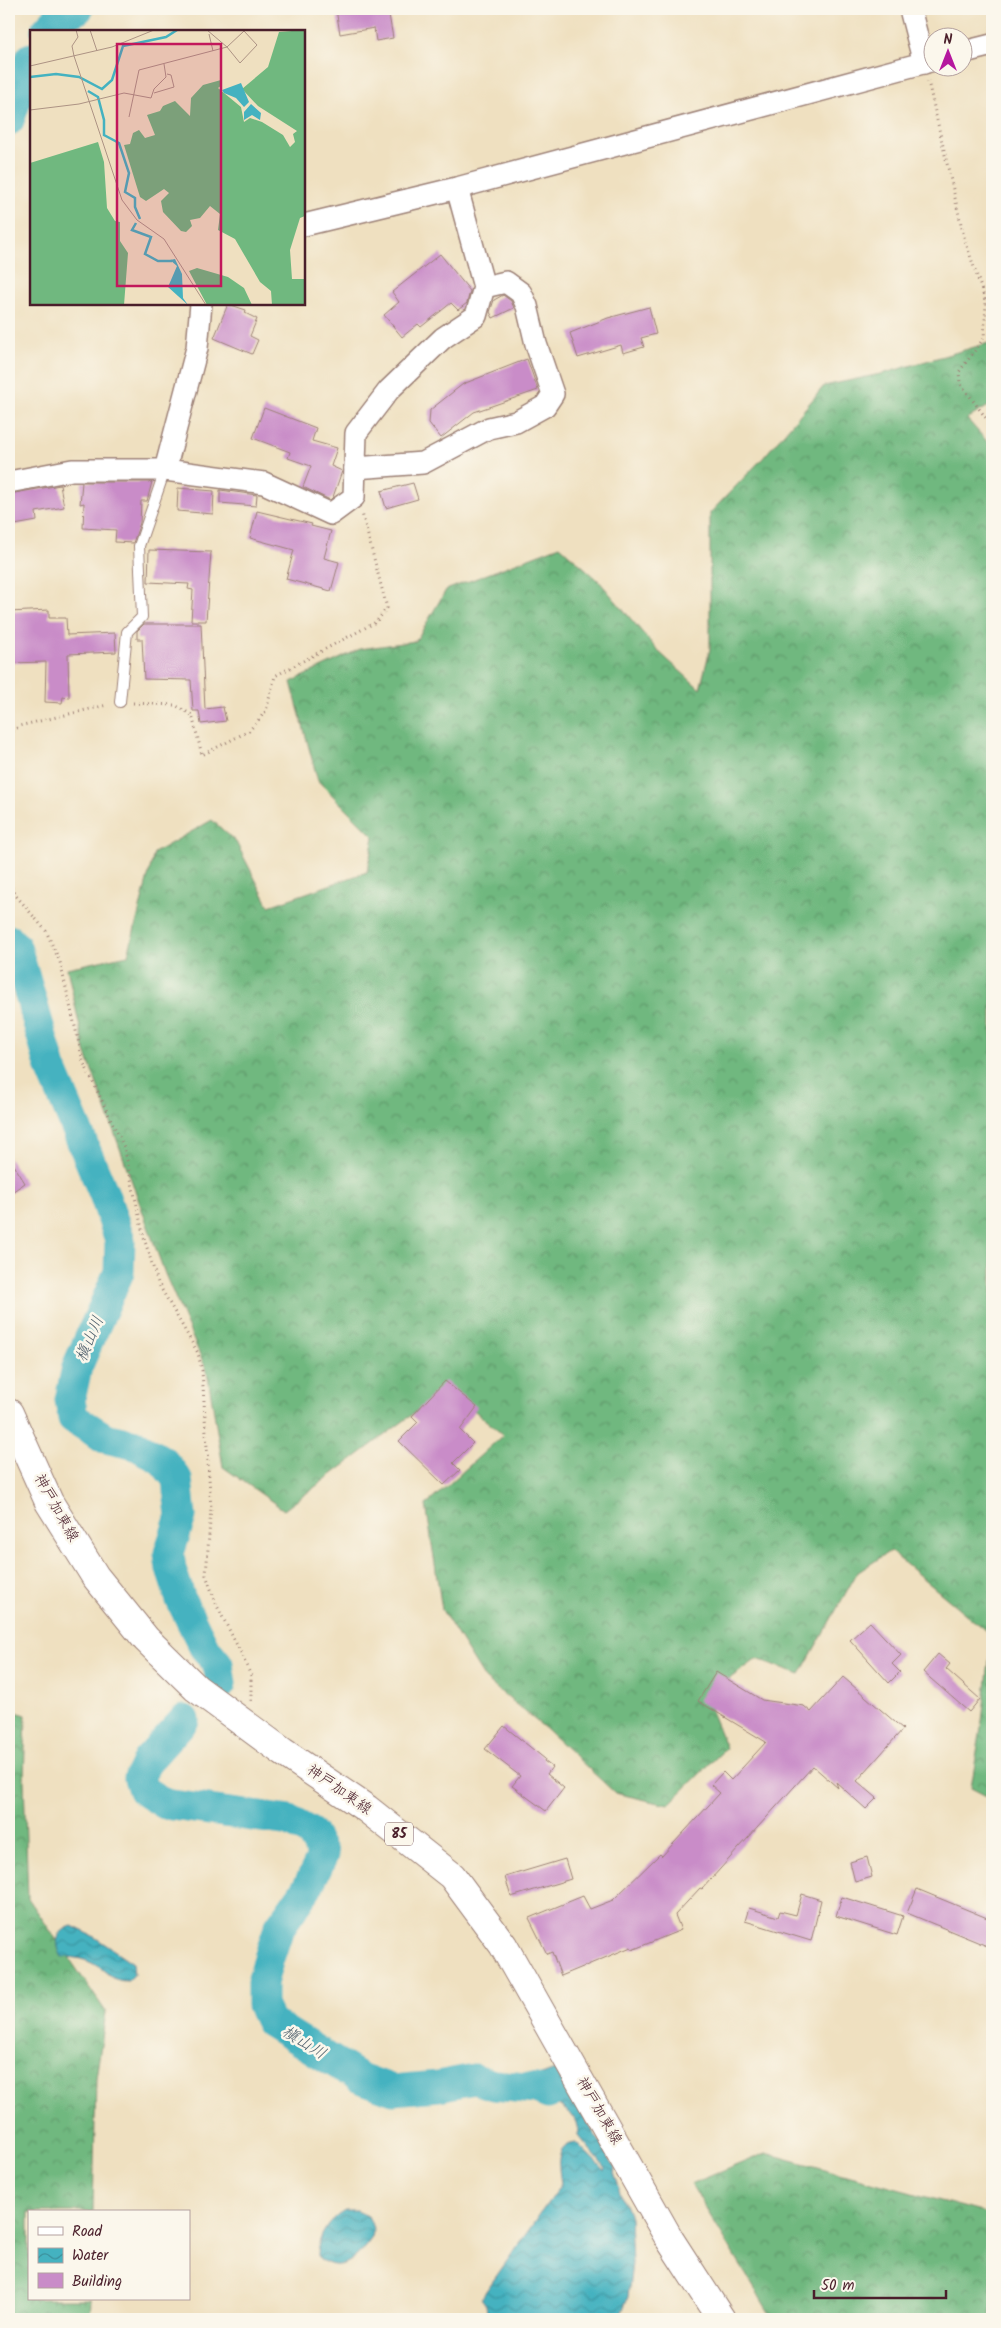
<svg xmlns="http://www.w3.org/2000/svg" width="1001" height="2328" viewBox="0 0 1001 2328" font-family="Kalam,'Klee One',sans-serif">
<style>
.forest{fill:url(#forest-crowns);stroke:#5d6c55}
.water{fill:url(#water-waves);stroke:#476876}
.lines{fill:none;stroke-linecap:round;stroke-linejoin:round}
.river{stroke:#44b2c0;stroke-width:31}
.building{fill:#c98cc8}
.lane-casing{stroke:#9c8076;stroke-width:12}
.street-casing{stroke:#9c8076;stroke-width:24}
.primary-casing{stroke:#9c8076;stroke-width:30}
.path{stroke:#9c8076;stroke-width:3;stroke-dasharray:1 4;stroke-linecap:butt}
.lane{stroke:#fff;stroke-width:10}
.street{stroke:#fff;stroke-width:21}
.primary{stroke:#fff;stroke-width:28}
.labels{text-anchor:middle;dominant-baseline:central;stroke-width:5;stroke-linejoin:round;paint-order:stroke}
.shield{fill:#fbf7ec;stroke:#7f6065;stroke-width:1}
.shield-label{font-size:14px;font-weight:bold;fill:#4a1f2b}
.street-label{font-size:15px;fill:#4a1f2b;stroke:#fbf7ec}
.water-label{font-size:16px;font-style:italic;fill:#485a67;stroke:#fbf7ec}
.inset-river{fill:none;stroke:#44b2c0;stroke-width:2.5}
.inset-road{fill:none;stroke:#ad9384;stroke-width:1}
.view{fill:#c2185b;fill-opacity:0.15;stroke:#c2185b;stroke-width:2.5}
.inset-edge{fill:none;stroke:#4a1f2b;stroke-width:2.5}
</style>
<defs>
<pattern id="forest-crowns" width="20" height="18" patternUnits="userSpaceOnUse" patternTransform="scale(1.25)"><rect width="20" height="18" fill="#70b87f"/><path d="M2 6a3 3 0 1 1 6 0M12 15a3 3 0 1 1 6 0" fill="none" stroke="#5e9568"/></pattern>
<pattern id="water-waves" width="16" height="10" patternUnits="userSpaceOnUse" patternTransform="scale(1.25)"><rect width="16" height="10" fill="#44b2c0"/><path d="M0 5q4-4 8 0t8 0" fill="none" stroke="#3b909c"/></pattern>
</defs>
<rect width="100%" height="100%" fill="#fbf7ec"/>
<filter id="ink" filterUnits="userSpaceOnUse"><feTurbulence type="fractalNoise" baseFrequency=".02" numOctaves="2"/><feDisplacementMap in="SourceGraphic" scale="10" xChannelSelector="R" yChannelSelector="G"/><feConvolveMatrix kernelMatrix="1 2 1 2 8 2 1 2 1" color-interpolation-filters="sRGB"/></filter>
<filter id="wash" filterUnits="userSpaceOnUse"><feTurbulence type="fractalNoise" baseFrequency=".0096" numOctaves="4" result="noise"/><feDisplacementMap in="SourceGraphic" scale="20" xChannelSelector="R" yChannelSelector="G"/><feGaussianBlur stdDeviation="1.12" result="paint"/><feColorMatrix in="noise" values="0 0 0 0 0 0 0 0 0 0 0 0 0 0 0 0 0 1.4 0 .05"/><feComposite in="paint" operator="in"/></filter>
<g filter="url(#wash)">
<rect width="100%" height="100%" fill="#efe0c0"/>
<g class="forest">
<path d="M992,342v62l-25,15 25,28v1352l-21,-11 11,-67 10,-85 -102,-85 -33,22 -57,101 -43,-15 -52,37 21,52 -58,57 -53,-12 -69,-64 -61,-50 -43,-69 -16,-105 77,-70 -55,-47 -164,122 -61,-43 -16,-96 -42,-97 -80,-223 -18,-83 61,-13 26,-102 58,-33 24,22 33,64 98,-34 7,-35 -56,-56 -27,-99 69,-33 56,-8 30,-51 114,-44 38,34 60,71 42,38 10,-40v-136l53,-55 61,-72 61,-13z"/>
<path d="M9,1710l17,5 -2,66 4,117 78,114 -10,66 -3,134h-64v87h62l-1,20h-81z"/>
<path d="M766,2153l226,62v104h-219l-82,-135z"/>
</g>
<g class="water">
<path d="M72,1926l21,10 40,27 1,12 -6,6c-18,0 -17,-7 -31,-15 -11,-7 -22,-9 -35,-9 -8,-14 -6,-26 10,-31z"/>
<path d="M555,2070l60,97 -1,9 16,41 2,46 -4,34 -9,22h-131l-2,-14 -5,-7 80,-114c-2,-16 -8,-40 15,-42l28,28 1,-2 -27,-33c0,-38 -46,-35 -73,-42l1,-13 17,2z"/>
<path d="M345,2211h12l11,5c2,4 5,10 5,15 0,7 -5,12 -9,17 -13,16 -29,25 -47,8 0,-18 12,-37 28,-45z"/>
</g>
<g class="lines">
<g class="river">
<path d="M46,31l13,-14 19,-8"/>
<path d="M9,120l22,-62"/>
<path d="M9,940l7,7 35,121 53,126 16,46 -1,32 -42,95 -7,33 3,18 32,20 31,7 27,16 14,18 4,37 -12,37 2,16 10,31 23,47 14,17 3,20"/>
<path d="M184,1720l-37,41 -8,17 4,12 22,14 125,17 21,12 12,22 -16,33 -28,40 -10,30 -7,25v22l8,17 90,56 33,12 45,-4 36,-7 20,6 42,4 12,5"/>
</g>
</g>
<g id="blocks">
<g class="building">
<path d="M336,9h52l5,29 -17,3 -2,-13 -34,6z"/>
<path d="M440,254l30,37 -3,12 -9,7 -7,-7 -30,24 -3,-3 -16,13 -18,-22 15,-13 -7,-10z"/>
<path d="M503,295l8,6 3,7 -21,10 -3,-6 4,-12z"/>
<path d="M228,304l18,6 -1,3 12,6 -7,17 8,4 -6,14 -38,-16z"/>
<path d="M649,307l7,27 -15,4 3,9 -21,6 -2,-8 -43,13 -8,-25 38,-15z"/>
<path d="M527,359l11,31 -64,22 -33,26 -12,-15 1,-13 33,-26z"/>
<path d="M264,408l52,20 -4,13 25,7 -6,18 11,5 -9,26 -3,3 -27,-13 8,-21 -23,-8 2,-6 -37,-14z"/>
<path d="M82,482h70l-5,19h-6l-1,22 -7,20 -18,-1 1,-12 -33,-2 1,-25 -4,1z"/>
<path d="M413,483l5,16 -32,9 -5,-17z"/>
<path d="M60,485l4,22 -28,5 1,9 -28,5v-32z"/>
<path d="M178,488l36,3 -1,23 -36,-3z"/>
<path d="M220,490l37,5 -1,11 -36,-3z"/>
<path d="M257,511l55,13 -1,2 20,5 -7,27 15,4 -8,29 -45,-12 8,-29 -44,-12z"/>
<path d="M149,550l62,2 -5,69h-15l2,-31 -5,-1 1,-5 -41,-2z"/>
<path d="M49,610v8h17l1,17 48,-2 1,19 -48,2 1,44 -6,-1 -1,6 -17,-1 1,-40 -37,1v-51z"/>
<path d="M144,624h57l4,85 18,-2 3,14 -25,3 -2,-13h-6l-2,-31 -47,-1 -2,-40h-5v-8z"/>
<path d="M9,1157l16,26 -16,11z"/>
<path d="M445,1381l32,26 -17,23 13,13 -20,20 7,7 -16,15 -45,-44 19,-19 -6,-6z"/>
<path d="M870,1622l31,33 -9,9 8,8 -11,11 -39,-43z"/>
<path d="M938,1654l12,10 -4,5 34,30 -11,13 -46,-40z"/>
<path d="M716,1672l46,28 42,6 7,6 32,-35 60,52 -46,52 20,17 -11,11 -30,-27 2,6 -25,-22 -111,123 -2,-1 -25,27 6,15 -49,20 -1,-3 -70,29 -9,-24 -5,2 -18,-36 54,-22 7,13 23,-9 47,-46 2,2 58,-63 -9,-8 12,-13 8,8 35,-38 -68,-41z"/>
<path d="M504,1726l41,33 -1,2 8,6 -5,7 17,14 -18,23 -34,-25 8,-10 -35,-27z"/>
<path d="M867,1857l5,20 -17,5 -5,-20z"/>
<path d="M565,1859l6,20 -60,18 -6,-20z"/>
<path d="M917,1889l75,31v28l-85,-35z"/>
<path d="M802,1894l19,6 -10,41 -66,-20 4,-13 29,9 2,-6 16,4z"/>
<path d="M842,1897l61,19 -6,19 -61,-19z"/>
</g>
</g>
</g>
<g filter="url(#ink)">
<use href="#blocks" fill-opacity="0" stroke="#9c8076" stroke-width="1"/>
<g class="lines">
<g class="lane-casing">
<path id="lane" d="M120,702l7,-70 15,-15 -3,-71 26,-76"/>
</g>
<g class="street-casing">
<g id="street">
<path d="M910,9l14,54"/>
<path d="M964,52l28,-7"/>
<path d="M304,225l153,-37 477,-128"/>
<path d="M355,468l68,-5 66,-35 27,-6 29,-16 8,-12 -17,-50 -9,-38 -6,-13 -15,-11 -22,5"/>
<path d="M165,470l32,-122 4,-44"/>
<path d="M9,482l63,-12h93l99,13 67,31 23,-17 2,-64 33,-43 54,-52 33,-22 8,-29 -27,-99"/>
</g>
</g>
<g class="primary-casing">
<path id="primary" d="M9,1413l40,89 46,74 51,63 50,49 87,64 84,57 85,67 51,69 167,295 51,79"/>
</g>
<g class="path">
<path d="M928,81l36,156 22,66 -2,35 -25,34 1,11 26,35"/>
<path d="M133,703l42,2 17,10 10,40 47,-24 17,-20 9,-35 101,-54 11,-14 -25,-95"/>
<path d="M9,735l10,-9 88,-21"/>
<path d="M9,878l4,14 33,39 14,31 23,99 41,86 20,91 14,45 40,70 4,18 9,137 -5,67 11,31 24,47 10,23v26"/>
</g>
<use href="#lane" class="lane"/>
<use href="#street" class="street"/>
<use href="#primary" class="primary"/>
</g>
</g>
<g class="labels">
<rect class="shield" x="385" y="1822.5" width="28" height="23" rx="4"/>
<g class="shield-label">
<text x="399" y="1834">85</text>
</g>
<g class="street-label">
<text transform="translate(56 1508) rotate(61)">神戸加東線</text>
<text transform="translate(339 1790) rotate(35)">神戸加東線</text>
<text transform="translate(599 2111) rotate(60)">神戸加東線</text>
</g>
<g class="water-label">
<text transform="translate(90 1339) rotate(-67)">槇山川</text>
<text transform="translate(304 2043) rotate(32)">槇山川</text>
</g>
</g>
<g transform="translate(30 30)">
<rect width="275" height="275" fill="#efe0c0"/>
<path d="M275,0v186l-5,2 -10,32 2,29h13v26h-33l-1,-14 -11,-9 -25,-43 -17,-9 2,-16 -10,-8 -10,12 -10,2 2,6 -6,6 -5,-1 -18,-19 -2,-11 8,-8 -5,-4 -18,12 -6,-4 -16,-52 6,-1 3,-11 6,-3 6,8 10,-3 -8,-20 13,-4 3,-5 12,-5 15,15 1,-18 12,-13 18,-5 1,5 -4,3 23,19 3,15 6,-4 12,4 21,13 7,12 5,-5 -2,-8 4,-3 -39,-25 -16,-17 26,-22 11,-35zM68,112l6,20 3,46 8,13 5,1v19l8,12 -4,52h-94v-142zM167,238l31,9 16,11 8,17h-45l-18,-34z" fill="#70b87f"/>
<path d="M211,53l8,19 -5,5 -8,-9 -12,-5 -2,-3zM221,74l10,9 -1,7 -8,-5 -8,5v-8zM145,229l7,15 1,24 5,7 -20,-18 9,-21 -7,-6z" fill="#44b2c0"/>
<path class="inset-river" d="M0,47l26,-3 23,3 23,12 10,-9 11,-34 43,-9 11,-7M58,61l10,6 6,23v15l15,8 10,30 -4,19 10,6v9l5,12M106,193l-4,7 19,7 -6,17 13,7h14"/>
<path class="inset-road" d="M22,0h16M60,0l7,21M179,4l4,17M44,26l-2,-10 6,-9 -2,-7M44,26l48,144 15,20 27,19 42,66M0,36l82,-19 42,-17M124,63l20,-6 -3,-12 -4,-1M0,80l49,-6 45,-11 27,5 3,-9 12,-12 -2,-13M99,87l10,-47 88,-23 17,-16 13,14 -17,18 -13,-16 -20,-17"/>
<path class="view" d="M87,14h104v242h-104z"/>
<rect width="275" height="275" class="inset-edge"/>
</g>
<rect width="1001" height="2328" fill="none" stroke="#fbf7ec" stroke-width="30"/>
<rect x="28" y="2210" width="162" height="90" fill="#fbf7ec" stroke="#b4a19f"/>
<rect x="38" y="2227" width="25" height="8" fill="#ffffff" stroke="#b4a19f"/>
<text x="72" y="2236" font-size="15" fill="#4a1f2b">Road</text>
<rect x="38" y="2248" width="25" height="15" fill="url(#water-waves)" stroke="#b4a19f"/>
<text x="72" y="2260" font-size="15" fill="#4a1f2b">Water</text>
<rect x="38" y="2273" width="25" height="15" fill="#c98cc8" stroke="#b4a19f"/>
<text x="72" y="2286" font-size="15" fill="#4a1f2b">Building</text>
<g transform="translate(948 52)"><circle r="24" fill="#fbf7ec" stroke="#b4a19f"/>
<path d="M0-4L9 19L0 12L-9 19Z" fill="#b5179e"/>
<text y="-8" font-size="14" font-weight="bold" text-anchor="middle" fill="#4a1f2b">N</text>
</g>
<path d="M814 2290v8h132v-8" fill="none" stroke="#4a1f2b" stroke-width="2.5"/>
<text x="821" y="2290" font-size="15" fill="#4a1f2b" stroke="#fbf7ec" stroke-width="4" paint-order="stroke">50 m</text>
</svg>
